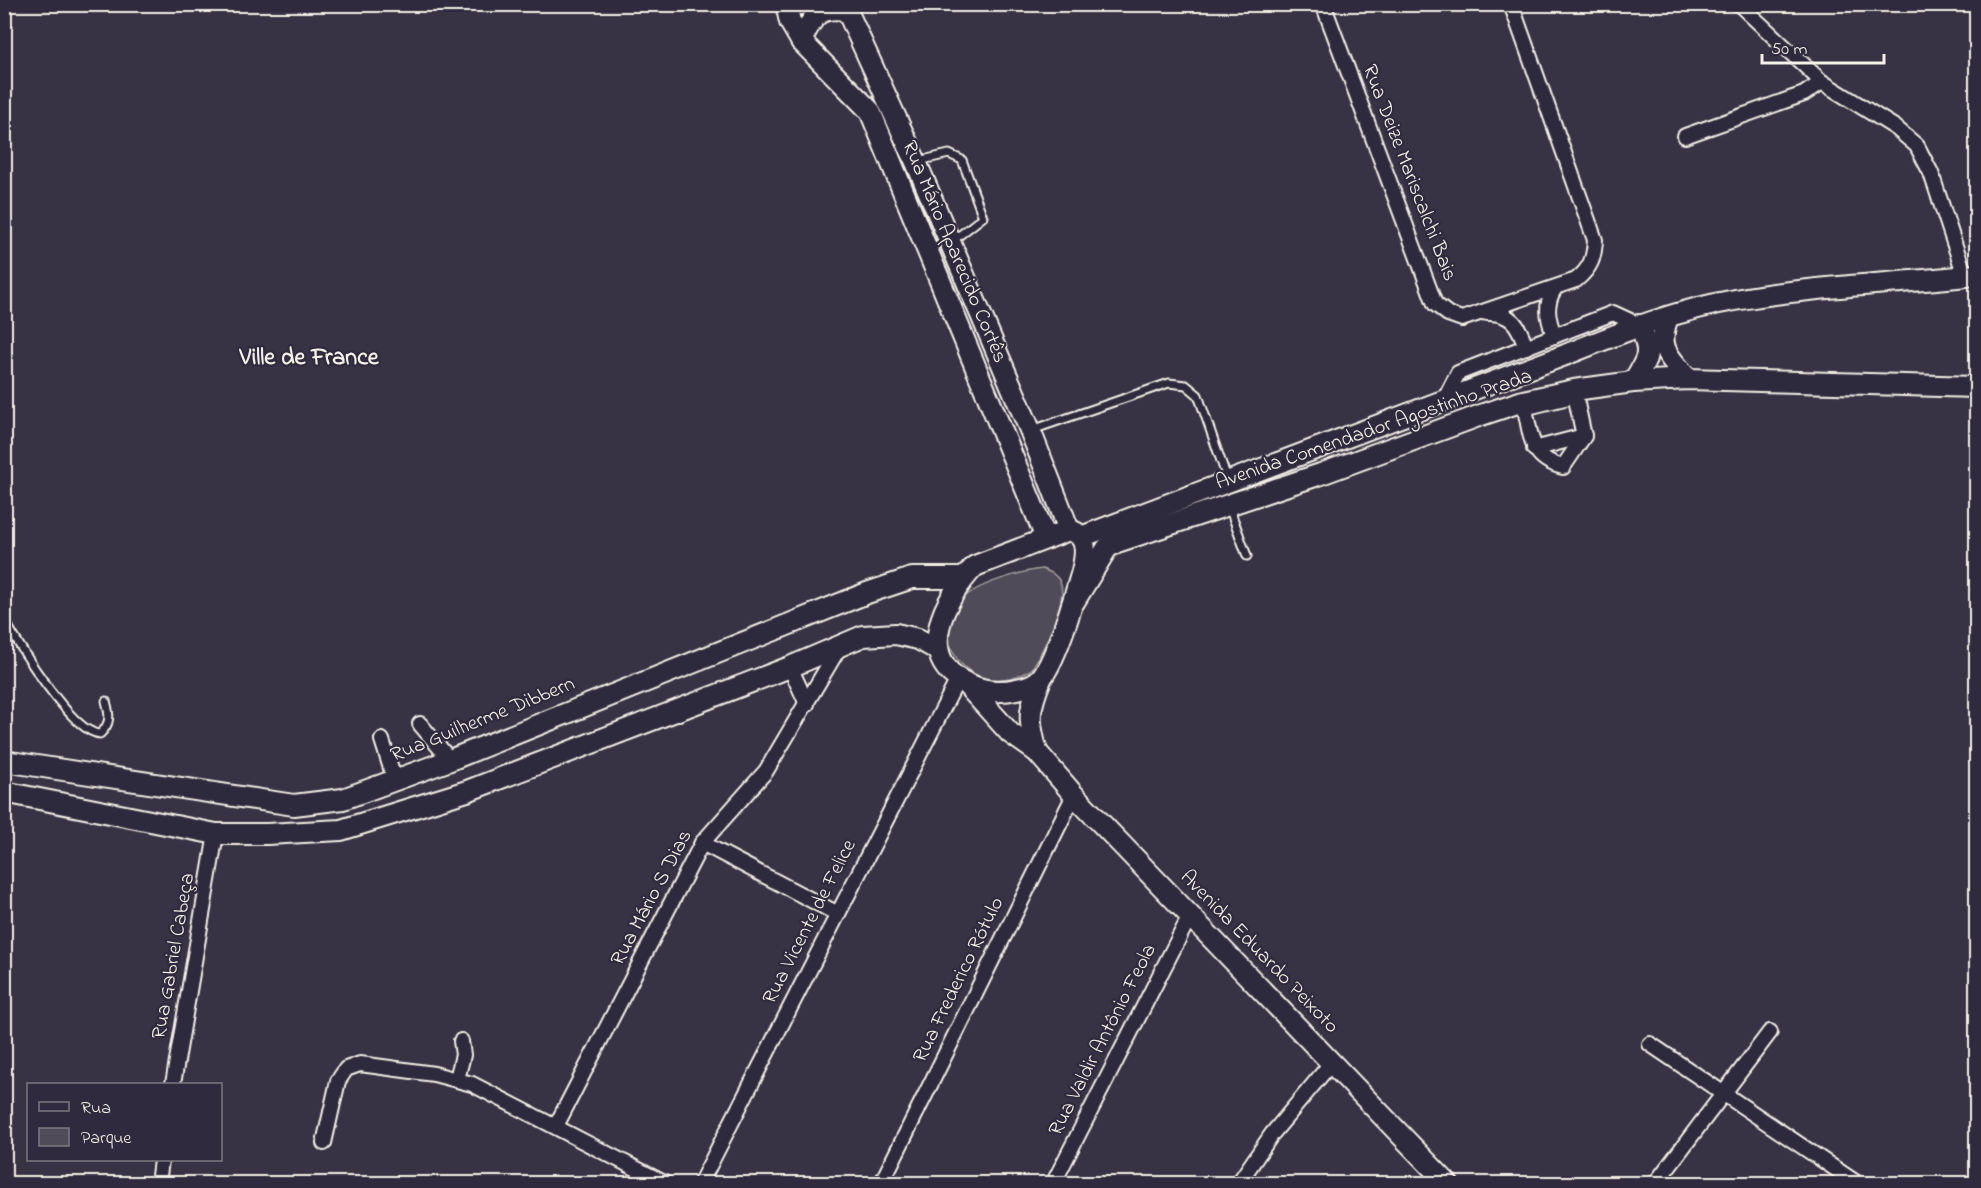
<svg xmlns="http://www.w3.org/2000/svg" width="1981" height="1188" viewBox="0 0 1981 1188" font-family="'Indie Flower',sans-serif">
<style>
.green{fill:#504b59;stroke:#a29ea0;stroke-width:1.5}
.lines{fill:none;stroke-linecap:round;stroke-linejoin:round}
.lane-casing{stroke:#f4f1e8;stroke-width:11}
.street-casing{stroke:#f4f1e8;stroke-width:18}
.secondary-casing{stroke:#f4f1e8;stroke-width:24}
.lane{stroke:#2f2a3d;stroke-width:7}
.street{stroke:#2f2a3d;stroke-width:14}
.secondary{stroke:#2f2a3d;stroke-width:20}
.labels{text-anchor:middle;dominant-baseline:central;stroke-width:4.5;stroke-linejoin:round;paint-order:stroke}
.street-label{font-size:21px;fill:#f4f1e8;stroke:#2f2a3d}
.quarter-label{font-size:24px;font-weight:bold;fill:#f4f1e8;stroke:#2f2a3d}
</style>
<rect width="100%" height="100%" fill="#373244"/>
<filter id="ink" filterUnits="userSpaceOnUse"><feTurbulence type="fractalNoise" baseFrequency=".0167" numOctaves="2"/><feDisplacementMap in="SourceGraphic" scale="12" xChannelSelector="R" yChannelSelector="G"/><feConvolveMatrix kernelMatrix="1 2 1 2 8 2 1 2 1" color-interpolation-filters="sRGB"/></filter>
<g filter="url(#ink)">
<path class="green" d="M1042,569c7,3 15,5 18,13 9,18 -18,70 -28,87 -9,5 -19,10 -30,10 -31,2 -58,-22 -52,-54 2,-10 7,-21 15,-28 13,-13 58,-26 77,-28z"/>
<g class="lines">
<g class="lane-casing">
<g id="lane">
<path d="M918,161l31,-7 13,6 21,57 -32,25"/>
<path d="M1526,411l41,-10"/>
<path d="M1032,430l137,-47 17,2 12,10 30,86"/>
<path d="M1229,507l18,49"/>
<path d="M4,619c14,25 68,114 96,115 11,-10 10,-19 6,-33"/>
</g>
</g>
<g class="street-casing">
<g id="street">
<path d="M1323,4l112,300 13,10 14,5 114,-39c15,-12 18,-22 19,-40l-84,-236"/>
<path d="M1739,4l83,78 74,46 21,18 14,27 34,103"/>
<path d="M1685,136l119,-42 18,-12"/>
<path d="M1487,313c25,-1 32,13 39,34"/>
<path d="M1554,336c-6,-18 -10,-31 1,-48"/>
<path d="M1444,401l14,-28 155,-60 26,12"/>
<path d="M1523,401c9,32 4,57 40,66l21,-31 -10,-46"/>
<path d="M1534,449l50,-13"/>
<path d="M790,667l17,37"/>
<path d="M420,724l30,36"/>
<path d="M382,740l13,41"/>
<path d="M702,843l136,71"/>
<path d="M1650,1044l208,140"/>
<path d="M457,1079l6,-24 -2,-14"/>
<path d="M173,1084l43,-250"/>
<path d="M556,1126l146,-283 64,-72 74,-125"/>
<path d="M324,1143l14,-62 8,-12 14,-5 74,10 38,10 194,100"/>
<path d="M158,1184l3,-24"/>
<path d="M700,1184l258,-505"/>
<path d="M881,1184l193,-389"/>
<path d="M1053,1184l137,-268"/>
<path d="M1238,1184l34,-50 61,-73"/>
<path d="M1655,1184l115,-152"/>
</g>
</g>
<g class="secondary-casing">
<g id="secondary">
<path d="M786,4l4,18 11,19 69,70 176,427"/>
<path d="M800,4h2"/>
<path d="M844,4l72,158 114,268 39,100"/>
<path d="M801,41c12,-24 16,-35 45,-31"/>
<path d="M1668,317c-12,32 1,39 20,62"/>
<path d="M1633,382c16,-25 19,-30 6,-57"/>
<path d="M1069,530c20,5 17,24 13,41 -7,25 -26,89 -41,107 -5,6 -17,10 -24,11 -18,4 -33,3 -49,-5 -56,-25 -23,-87 7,-118z"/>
<path d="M1081,537l484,-182c55,-22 111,-45 170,-55 80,-14 161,-16 241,-25"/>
<path d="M1074,602l33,-54 10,-6 204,-68 160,-59 42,-14 51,-11 59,-8 55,-3 288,8"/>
<path d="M964,682l46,51 27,19 37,43 374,389"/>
<path d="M1037,752c-9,-33 -9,-41 4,-73"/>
<path d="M4,761l290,44 49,-6 107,-39 417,-167 45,-15h51"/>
<path d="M4,792l212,42h51l74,-4 126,-39 323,-124 73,-31 33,-2 22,5 20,11"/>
</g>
</g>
<use href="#lane" class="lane"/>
<use href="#street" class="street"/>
<use href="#secondary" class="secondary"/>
</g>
</g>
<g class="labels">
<g class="street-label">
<text transform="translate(1409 173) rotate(69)">Rua Deize Mariscalchi Bais</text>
<text transform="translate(954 252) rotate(67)">Rua Mário Aparecido Cortês</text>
<text transform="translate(1374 430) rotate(-19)">Avenida Comendador Agostinho Prada</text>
<text transform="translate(483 720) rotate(-22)">Rua Guilherme Dibbern</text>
<text transform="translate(652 898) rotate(-62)">Rua Mário S Dias</text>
<text transform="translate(810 922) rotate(-63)">Rua Vicente de Felice</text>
<text transform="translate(1259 952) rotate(46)">Avenida Eduardo Peixoto</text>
<text transform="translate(174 956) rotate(-80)">Rua Gabriel Cabeça</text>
<text transform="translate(959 980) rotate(-64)">Rua Frederico Rótulo</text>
<text transform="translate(1103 1040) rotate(-63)">Rua Valdir Antônio Feola</text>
</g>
<g class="quarter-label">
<text x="309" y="358">Ville de France</text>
</g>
</g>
<rect width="1981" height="1188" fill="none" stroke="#2f2a3d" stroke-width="24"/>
<rect x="12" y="12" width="1957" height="1164" fill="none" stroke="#f4f1e8" stroke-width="2" filter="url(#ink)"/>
<rect x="27" y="1083" width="195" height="78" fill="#2f2a3d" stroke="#7e7a81" stroke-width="1.5"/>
<rect x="39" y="1102" width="30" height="9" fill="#2f2a3d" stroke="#7e7a81" stroke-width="1.5"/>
<text x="81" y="1113" font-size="18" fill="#f4f1e8">Rua</text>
<rect x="39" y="1128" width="30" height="18" fill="#504b59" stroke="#7e7a81" stroke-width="1.5"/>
<text x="81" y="1143" font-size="18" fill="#f4f1e8">Parque</text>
<path d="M1762 54v9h122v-9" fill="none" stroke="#f4f1e8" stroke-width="3"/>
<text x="1771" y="54" font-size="18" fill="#f4f1e8" stroke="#2f2a3d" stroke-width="4.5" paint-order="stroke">50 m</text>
</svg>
